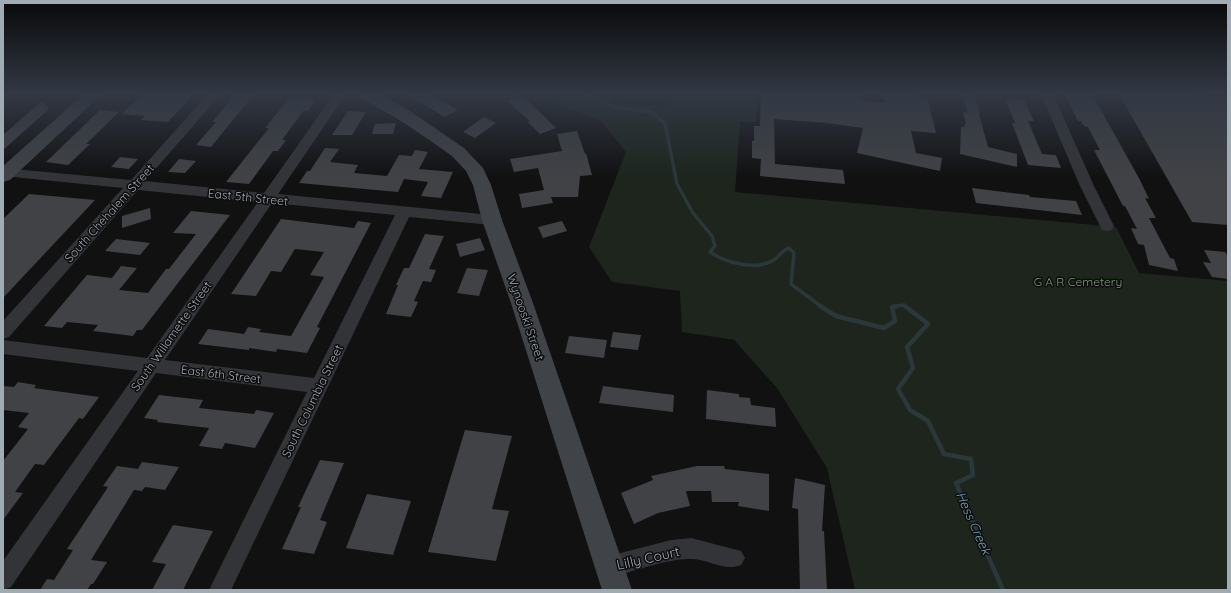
<svg xmlns="http://www.w3.org/2000/svg" width="1231" height="593" viewBox="0 0 1231 593" font-family="Quicksand,sans-serif">
<style>
.green{fill:#1d251d}
.lines{fill:none;stroke-linecap:round;stroke-linejoin:round}
.stream-far1{stroke:#2a373b;stroke-width:3.5}
.stream{stroke:#2a373b;stroke-width:4.5}
.building{fill:#404245}
.street{fill:#323437;fill-rule:evenodd}
.secondary{fill:#404347;fill-rule:evenodd}
.labels{text-anchor:middle;dominant-baseline:central;stroke-width:3;stroke-linejoin:round;paint-order:stroke}
.street-label{font-size:12px;fill:#a1abb4;stroke:#0c0c0d}
.park-label{font-size:12px;fill:#7da077;stroke:#0c0c0d}
.water-label{font-size:13px;font-style:italic;fill:#76a2b1;stroke:#0c0c0d}
.near-street-label{font-size:14px;fill:#a1abb4;stroke:#0c0c0d}
</style>
<rect width="100%" height="100%" fill="#111112"/>
<path class="green" d="M534,94h81l-2,9 52,4 2,-13h91l-2,28h-16l-5,70 381,35 23,46 89,8v309h-373l-28,-122 -50,-80 -43,-48 -52,-8 -2,-41 -68,-9 -23,-35 37,-95 -24,-30z"/>
<g class="lines">
<g class="stream-far1">
<path d="M584,94l31,13 36,5 14,11 12,61 16,29 19,23 3,10 -5,6c16,11 46,19 64,8 6,-4 8,-10 15,-12l5,5 -3,31 31,23"/>
<path d="M892,307l12,-2 3,2"/>
</g>
<g class="stream">
<path d="M820,306l16,10 48,12 11,-7 -3,-14 5,-1"/>
<path d="M905,306l23,18 -21,23 6,21 -15,21 12,21 18,11 16,33 27,5 2,16 -17,8 47,107"/>
</g>
</g>
<g class="building">
<path d="M142,94h52l-26,28 -27,-2 4,-4 -23,-2z"/>
<path d="M236,94h18l-43,53 -15,-2 20,-23h-4z"/>
<path d="M405,94h25l28,16 -13,7z"/>
<path d="M519,94l9,7 28,27 -16,6 -12,-12 2,-1 -23,-20z"/>
<path d="M761,94h101l1,7 22,2 -2,-9h20l24,3 9,36 -25,-2 5,22 26,5 -2,13 -83,-18 6,-25 -36,-5 -53,-4 1,45 68,6 2,14 -85,-8 1,-17 -9,-1v-17h2v-15h6z"/>
<path d="M962,94l12,1 6,19 -12,-1z"/>
<path d="M1065,94h27l48,86 9,19 -4,-1 11,20h-7l21,40 4,1 4,12 -29,-6 -5,-20 -6,-1 -7,-16 6,1 -12,-23h-2l-29,-56h6l-12,-23 -4,-1 -3,-5h-3z"/>
<path d="M1119,94l109,2v129l-36,-3z"/>
<path d="M290,97l26,2 -8,12 -4,-1 -22,30h4l-8,11h-5l-24,33 -23,-2 43,-54h-4z"/>
<path d="M1005,99l19,1 10,21h-6l14,33 14,1 5,13 -33,-3 -16,-42h3z"/>
<path d="M42,101l7,8 -46,41v-15z"/>
<path d="M100,110l19,2 -33,32h4l-22,21 -22,-3z"/>
<path d="M348,111l18,1 -14,23h-20z"/>
<path d="M963,112l16,2 9,33 29,7v13l-57,-13 1,-27h4l-1,-3h2z"/>
<path d="M484,117l12,6 -21,15 -12,-6z"/>
<path d="M396,123l-3,11h-21l3,-10z"/>
<path d="M577,131l8,23 1,-1 6,22 -12,1 -2,21h-27l2,6 -31,5 -3,-14 25,-4 -6,-22 -24,4 -4,-13 52,-8 -5,-17z"/>
<path d="M325,148l14,1 -9,13 28,3 -4,8 33,3 12,-21 13,1 3,-6 13,2 -9,17 34,3 -12,26 -20,-2 7,-14 -24,-3 -6,13 -99,-9 8,-12h3z"/>
<path d="M120,157l18,2 -9,10 -18,-2z"/>
<path d="M179,159l17,2 -11,12 -17,-1z"/>
<path d="M972,188l57,7 1,2 46,4 6,14 -106,-12z"/>
<path d="M29,194l66,6 -92,98v-79z"/>
<path d="M150,208l1,11 -29,9v-12z"/>
<path d="M191,211l39,4 -88,115h-5l-4,6 -40,-5 5,-6 -31,-3 -5,6 -18,-2 43,-51 25,3 9,-12 16,2 -18,22 29,3 18,-24h3l27,-35 -23,-1z"/>
<path d="M281,219l73,9 4,-7 13,2 -54,104 3,1 -13,25 -30,-4 -1,3 -27,-4v2l-51,-6 10,-15 36,5 4,-7 13,2 -2,3 32,4 33,-59 -14,-2 14,-23 -29,-3 -14,23 -10,-1 -15,25 -25,-2z"/>
<path d="M562,221l5,10 -24,7 -5,-11z"/>
<path d="M425,234l19,2 -15,33 7,1 -5,12 -8,-1 -9,20 4,1 -7,15 -25,-3 12,-29h-2l8,-17h5z"/>
<path d="M480,238l5,12 -25,7 -4,-13z"/>
<path d="M116,239l34,4 -10,12 -35,-4z"/>
<path d="M1204,250l21,2 3,4v23l-16,-2 -9,-15 8,1z"/>
<path d="M467,268l21,2 -9,26 -22,-3z"/>
<path d="M613,332l28,3 -3,15 -28,-3z"/>
<path d="M569,336l38,4 -3,18 -39,-5z"/>
<path d="M18,382l18,3 -2,3 65,9 -16,22 -4,-1 -35,47 -9,-1 -20,28 8,1 -20,27v-59l25,-32 -10,-2 11,-14 -26,-3v-24l11,1z"/>
<path d="M603,386l71,9 -1,17 -74,-9z"/>
<path d="M707,390l32,4v3l11,1 1,7 24,3 1,19 -70,-8z"/>
<path d="M159,395l44,5 -4,8 55,6 2,-4 18,3 -19,35 -30,-5 -3,6 -23,-3 10,-18 -52,-6 1,-2 -14,-2z"/>
<path d="M465,430l47,6 -20,73 17,2 -13,50 -68,-9z"/>
<path d="M320,460l24,3 -24,57 7,2 -13,32 -32,-5 19,-42h-3z"/>
<path d="M142,462l37,5 -14,23 -20,-3 -3,4 -8,-1 -43,70 16,2 -14,22h-2l-4,6h-47l7,-11 7,1 19,-30 -6,-1 41,-62 -5,-1 14,-20 21,3z"/>
<path d="M697,466h27l1,3 44,5v37l-31,-5 1,-4h-27l-1,-11h-25l4,15 -32,7 -24,11 -13,-31 32,-13 -2,-4z"/>
<path d="M795,478l30,7 -3,46h2l3,59h-27l-2,-81 -6,-1z"/>
<path d="M367,494l44,7 -18,54 -47,-7z"/>
<path d="M173,525l40,6 -30,59h-31l14,-26 -14,-2z"/>
</g>
<g class="lines">
<g class="street">
<path d="M208,94h13l-76,87 119,12 70,-99h12l-68,100 214,21 5,1 2,4 -2,4 -5,1 -83,-8 -178,373h-22l98,-198 -151,-19 -145,214 -8,3v-29l135,-190 -135,-17v-14l144,18 111,-156 -120,-12 -129,147 -6,2v-18l120,-133 -120,-12v-8l128,12zM272,203l123,12 -81,163 -149,-18z"/>
<path d="M1041,94h12l41,92 20,40 -2,4 -5,1 -5,-1 -22,-44z"/>
<path d="M691,538l50,13 4,7 -4,7c-16,7 -33,-6 -50,-6 -22,-1 -60,13 -82,19l-8,-3 -3,-8 3,-8 8,-3 62,-16z"/>
</g>
<g class="secondary">
<path d="M84,94h18l-92,86 -7,2v-16z"/>
<path d="M359,94h21l30,17 54,37 19,20 8,17 11,35 31,83 99,287h-30l-91,-287 -29,-83 -9,-35 -7,-14 -14,-15 -24,-17 -30,-20 -37,-21z"/>
</g>
</g>
<linearGradient id="sky" x2="0" y2="1"><stop stop-color="#09090a"/><stop offset="0.53" stop-color="#323844"/><stop offset="1" stop-color="#323844" stop-opacity="0"/></linearGradient>
<rect width="1231" height="177" fill="url(#sky)"/>
<g class="labels">
<g class="street-label">
<text transform="translate(248 197) rotate(6)">East 5th Street</text>
<text transform="translate(109 213) rotate(-48)">South Chehalem Street</text>
<text transform="translate(526 317) rotate(71)">Wynooski Street</text>
<text transform="translate(171 336) rotate(-55)">South Willamette Street</text>
<text transform="translate(221 374) rotate(7)">East 6th Street</text>
<text transform="translate(312 401) rotate(-64)">South Columbia Street</text>
</g>
<g class="park-label">
<text x="1078" y="281">G A R Cemetery</text>
</g>
<g class="water-label">
<text transform="translate(974 523) rotate(66)">Hess Creek</text>
</g>
<g class="near-street-label">
<text transform="translate(648 558) rotate(-13)">Lilly Court</text>
</g>
</g>
<rect width="1231" height="593" fill="none" stroke="#a1abb4" stroke-width="8"/>
</svg>
